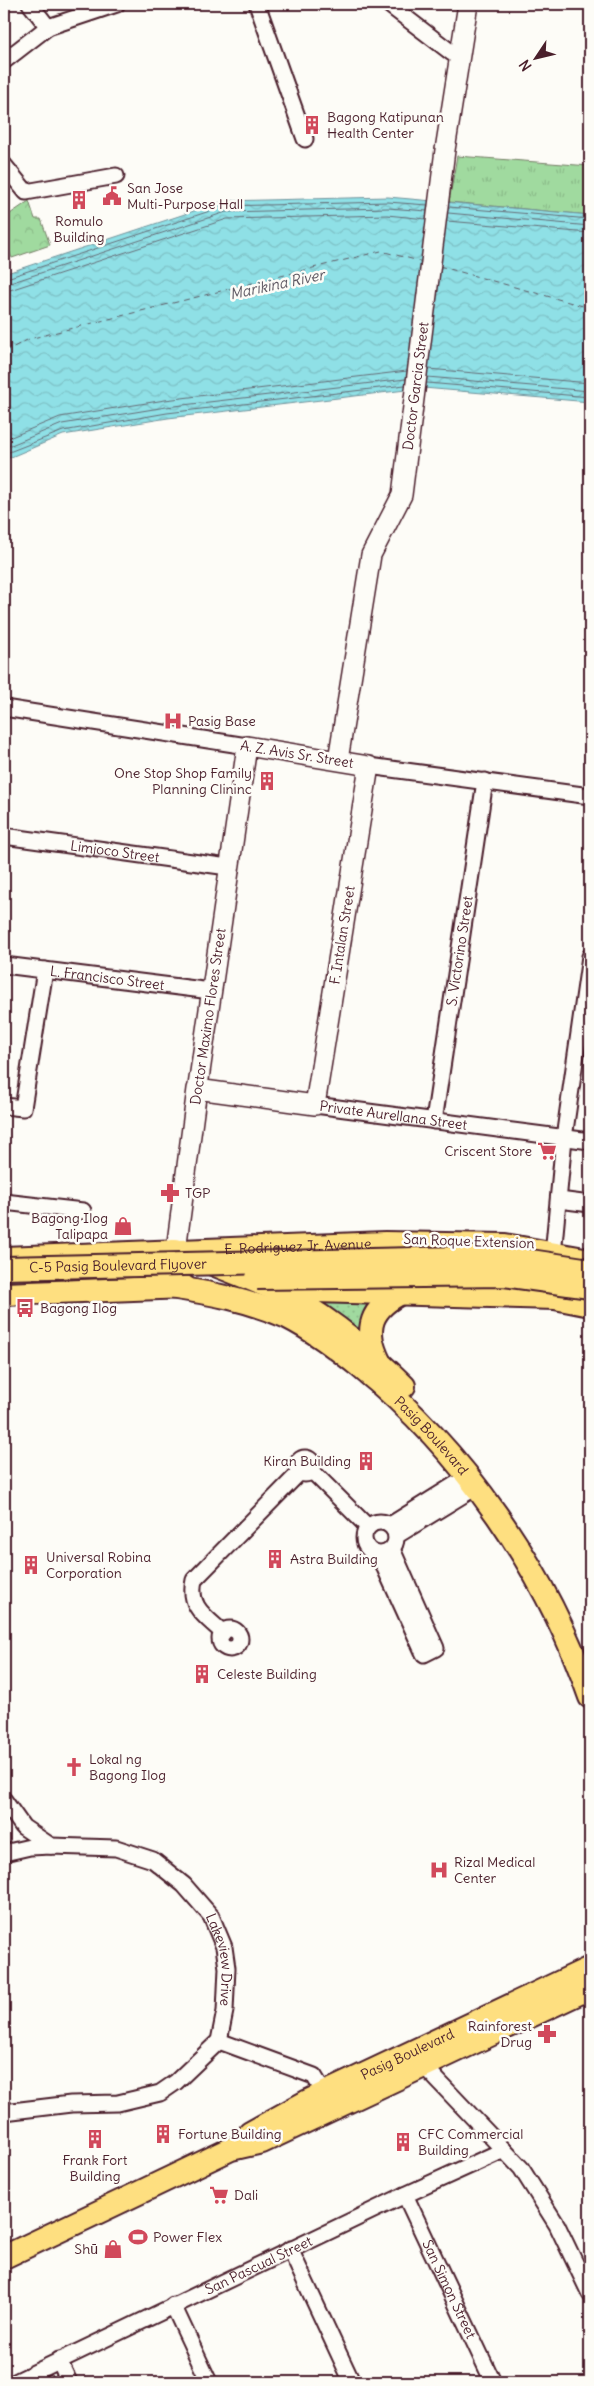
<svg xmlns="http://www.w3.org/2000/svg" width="594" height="2386" viewBox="0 0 594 2386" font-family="Delius,sans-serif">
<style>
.grass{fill:url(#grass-tufts);stroke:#757c65}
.forest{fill:url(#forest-crowns);stroke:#757c65}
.garden{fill:url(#garden-dots);stroke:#757c65}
.water{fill:url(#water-waves);stroke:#73939b}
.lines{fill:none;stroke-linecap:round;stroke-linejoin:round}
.shore{stroke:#666c76;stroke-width:1}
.ferry{stroke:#5f5963;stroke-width:1;stroke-dasharray:6 5;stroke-linecap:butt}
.minor-casing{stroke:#4a1f2b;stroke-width:19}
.tertiary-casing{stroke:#4a1f2b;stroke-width:22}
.primary-casing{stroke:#4a1f2b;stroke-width:26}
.minor{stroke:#fdfcf7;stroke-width:15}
.tertiary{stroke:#fdfcf7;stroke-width:19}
.primary{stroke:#fedf80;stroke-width:22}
.primary-bridge-casing{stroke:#4a1f2b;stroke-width:26;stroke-linecap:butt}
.primary-bridge{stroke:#fedf80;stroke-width:22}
.labels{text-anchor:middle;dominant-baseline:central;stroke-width:5;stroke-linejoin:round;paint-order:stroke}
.poi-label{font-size:14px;fill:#4a1f2b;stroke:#fdfcf7;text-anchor:start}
.street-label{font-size:14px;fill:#4a1f2b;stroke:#fdfcf7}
.water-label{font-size:15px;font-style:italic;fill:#5f5963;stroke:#fdfcf7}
</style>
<defs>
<pattern id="grass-tufts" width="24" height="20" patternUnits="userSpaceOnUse" patternTransform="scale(1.25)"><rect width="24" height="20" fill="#a0da9f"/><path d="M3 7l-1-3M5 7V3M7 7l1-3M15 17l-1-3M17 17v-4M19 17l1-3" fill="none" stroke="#8bbb89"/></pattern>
<pattern id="forest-crowns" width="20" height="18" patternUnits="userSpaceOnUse" patternTransform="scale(1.25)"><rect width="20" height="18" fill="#a0da9f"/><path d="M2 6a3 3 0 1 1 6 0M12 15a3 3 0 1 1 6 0" fill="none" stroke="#8bbb89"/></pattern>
<pattern id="garden-dots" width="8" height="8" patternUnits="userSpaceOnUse" patternTransform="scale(1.25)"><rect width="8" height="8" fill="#a0da9f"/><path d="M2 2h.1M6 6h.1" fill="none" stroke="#8bbb89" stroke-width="1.8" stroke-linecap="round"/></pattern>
<pattern id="water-waves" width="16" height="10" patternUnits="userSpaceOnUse" patternTransform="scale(1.25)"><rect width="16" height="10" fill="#8fe0e6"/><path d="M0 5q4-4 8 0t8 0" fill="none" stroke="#7dc0c5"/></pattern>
</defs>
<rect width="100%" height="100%" fill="#fdfcf7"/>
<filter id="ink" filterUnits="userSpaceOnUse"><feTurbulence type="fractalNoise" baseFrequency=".02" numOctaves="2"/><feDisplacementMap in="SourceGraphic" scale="10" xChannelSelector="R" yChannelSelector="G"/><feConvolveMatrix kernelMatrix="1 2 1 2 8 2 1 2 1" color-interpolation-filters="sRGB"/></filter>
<g filter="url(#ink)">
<path class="grass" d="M457,156l133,10v49l-141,-13z"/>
<path class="forest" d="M29,201l6,18h6l9,26 -38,13 -8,-18v-22z"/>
<path class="garden" d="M372,1300l-8,12 -4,23 -52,-34z"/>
<path class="water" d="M388,197l202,18v187l-167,-14 -255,30 -105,17 -59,25v-186l220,-73z"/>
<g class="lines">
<g class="shore">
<path d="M449,207l141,12"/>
<path d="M448,213l142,13"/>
<path d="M447,221l143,12"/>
<path d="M4,279l221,-73 163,-4 39,3"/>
<path d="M4,285l222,-73 162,-4 39,3"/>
<path d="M4,292l223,-73 160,-4 39,4"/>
<path d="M428,369l162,14"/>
<path d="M427,377l163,14"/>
<path d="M427,383l163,14"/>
<path d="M4,440l56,-23 105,-17 242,-29"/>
<path d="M4,448l58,-24 104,-17 240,-28"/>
<path d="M4,454l59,-23 104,-18 238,-28"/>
</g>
<g class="ferry">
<path d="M439,266l151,42"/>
<path d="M4,352l25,-13 352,-88 42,11"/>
</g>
<g class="minor-casing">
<g id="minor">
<path d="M30,4l18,23"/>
<path d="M257,4l48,135"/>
<path d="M388,4l64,49"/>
<path d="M4,61l44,-34 69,-23"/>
<path d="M4,165l22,27 90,-16"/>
<path d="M4,708l243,38"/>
<path d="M369,766l221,30"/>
<path id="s1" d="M4,836l224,31"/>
<path id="s2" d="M4,965l207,26"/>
<path id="s3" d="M315,1105l275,36"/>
<path d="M4,1106l19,2 22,-138"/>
<path id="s4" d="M434,1121l51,-340"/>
<path d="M559,1200l31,4"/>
<path d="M4,1202l79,9"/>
<path d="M554,1244l10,-106 26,-182"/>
<circle cx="305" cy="1466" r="8"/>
<path d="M312,1471l56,56"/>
<circle cx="380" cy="1538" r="16"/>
<path d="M390,1525l77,-48"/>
<path d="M396,1536l80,-49"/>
<path d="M379,1555l45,99 12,-6 -44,-99"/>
<circle cx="230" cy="1639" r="10"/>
<path d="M223,1633c-18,-17 -35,-26 -29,-53l106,-108"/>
<path d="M4,1800l19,27 28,19"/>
<path id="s5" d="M4,1853l26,-6 21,-1 65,2 37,12 31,25 27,31 13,31 3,21 -2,43 -6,30 -43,41 -16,11 -42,10 -47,1 -67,8"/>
<path d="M219,2041l95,35 11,18"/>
<path d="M423,2065l98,103 36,57 33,69"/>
<path id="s6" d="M405,2195l88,187"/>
<path d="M290,2249l62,133"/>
<path d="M173,2305l36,77"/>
<path d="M59,2360l10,22"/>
<path id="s7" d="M15,2382l390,-187 99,-45"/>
</g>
</g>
<g class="tertiary-casing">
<g id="tertiary">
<path id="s8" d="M338,760l33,-205 31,-60 43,-345 23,-146"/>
<path id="s9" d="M174,1263l2,-13 21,-161 1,-3 49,-340 122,20 -54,339 -118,-16"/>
</g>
</g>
<g class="primary-casing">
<g id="primary">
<path d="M176,1250c33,13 67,25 100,40 49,23 91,59 128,96"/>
<path id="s10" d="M4,1258l381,-15 120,2 85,15"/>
<path id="s11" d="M170,1287c40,6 79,13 117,30 26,13 49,31 72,49 105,85 187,204 231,331"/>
<path d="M280,1290l275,8 35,7"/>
<path d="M4,1294l181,-7"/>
<path d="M379,1361c-16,-33 -8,-53 24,-69"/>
<path id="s12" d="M250,2133l56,-31 284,-134"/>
<path d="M4,2257l227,-108 31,-7 328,-154"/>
</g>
</g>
<use href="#minor" class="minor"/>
<use href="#tertiary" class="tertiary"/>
<use href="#primary" class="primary"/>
<g class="primary-bridge-casing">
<g id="primary-bridge">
<path id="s13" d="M4,1268l500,-11 86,13"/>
<path d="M257,1278l247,-3 86,12"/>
</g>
</g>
<use href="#primary-bridge" class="primary-bridge"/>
</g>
</g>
<defs>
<g id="building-bare" transform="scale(1.5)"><path d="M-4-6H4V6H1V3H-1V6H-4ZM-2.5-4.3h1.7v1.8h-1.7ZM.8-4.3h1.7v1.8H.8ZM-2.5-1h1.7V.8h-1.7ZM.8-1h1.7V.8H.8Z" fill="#d1495b" stroke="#fdfcf7" stroke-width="2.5" paint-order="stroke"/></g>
<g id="civic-bare" transform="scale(1.5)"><path d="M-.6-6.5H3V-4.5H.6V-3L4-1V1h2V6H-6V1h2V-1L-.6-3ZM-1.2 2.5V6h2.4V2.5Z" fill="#d1495b" stroke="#fdfcf7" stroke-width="2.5" paint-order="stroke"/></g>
<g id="hospital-bare" transform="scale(1.5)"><path d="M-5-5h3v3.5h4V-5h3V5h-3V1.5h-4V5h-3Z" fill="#d1495b" stroke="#fdfcf7" stroke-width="2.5" paint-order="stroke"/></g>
<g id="supermarket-bare" transform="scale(1.5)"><path d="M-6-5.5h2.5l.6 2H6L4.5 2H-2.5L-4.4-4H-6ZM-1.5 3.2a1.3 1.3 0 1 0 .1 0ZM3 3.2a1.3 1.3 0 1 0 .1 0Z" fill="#d1495b" stroke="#fdfcf7" stroke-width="2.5" paint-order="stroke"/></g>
<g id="pharmacy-bare" transform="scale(1.5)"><path d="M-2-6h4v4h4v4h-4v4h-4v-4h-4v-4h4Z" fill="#d1495b" stroke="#fdfcf7" stroke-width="2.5" paint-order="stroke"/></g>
<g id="shop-bare" transform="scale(1.5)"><path d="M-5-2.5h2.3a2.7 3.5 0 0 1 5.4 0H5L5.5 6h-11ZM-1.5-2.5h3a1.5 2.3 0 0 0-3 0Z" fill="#d1495b" stroke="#fdfcf7" stroke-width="2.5" paint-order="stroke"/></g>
<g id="bus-bare" transform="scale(1.5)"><path d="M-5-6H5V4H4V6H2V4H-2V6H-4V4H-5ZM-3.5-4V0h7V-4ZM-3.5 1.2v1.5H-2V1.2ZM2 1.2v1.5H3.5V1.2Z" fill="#d1495b" stroke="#fdfcf7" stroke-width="2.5" paint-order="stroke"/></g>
<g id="church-bare" transform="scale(1.5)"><path d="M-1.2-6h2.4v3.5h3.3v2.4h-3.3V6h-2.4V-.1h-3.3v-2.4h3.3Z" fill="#d1495b" stroke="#fdfcf7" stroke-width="2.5" paint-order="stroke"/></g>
<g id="stadium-bare" transform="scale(1.5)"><path d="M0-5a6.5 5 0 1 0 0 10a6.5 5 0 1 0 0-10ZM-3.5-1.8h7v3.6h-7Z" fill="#d1495b" stroke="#fdfcf7" stroke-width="2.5" paint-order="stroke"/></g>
</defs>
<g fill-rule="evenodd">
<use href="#building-bare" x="312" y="125"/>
<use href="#civic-bare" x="112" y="196"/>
<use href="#building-bare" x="79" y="200"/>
<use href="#hospital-bare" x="173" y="721"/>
<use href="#building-bare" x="267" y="781"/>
<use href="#supermarket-bare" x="547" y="1151"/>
<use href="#pharmacy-bare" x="170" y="1193"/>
<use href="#shop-bare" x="123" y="1226"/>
<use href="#bus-bare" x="25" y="1308"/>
<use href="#building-bare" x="366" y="1461"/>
<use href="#building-bare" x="275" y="1559"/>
<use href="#building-bare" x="31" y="1565"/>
<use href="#building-bare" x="202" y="1674"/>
<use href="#church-bare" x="74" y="1767"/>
<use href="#hospital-bare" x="439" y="1870"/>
<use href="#pharmacy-bare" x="547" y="2034"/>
<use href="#building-bare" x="163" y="2134"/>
<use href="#building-bare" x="95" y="2139"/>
<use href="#building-bare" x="403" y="2142"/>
<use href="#supermarket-bare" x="219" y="2195"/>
<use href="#stadium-bare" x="138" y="2237"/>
<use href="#shop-bare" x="113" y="2249"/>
</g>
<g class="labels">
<g class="poi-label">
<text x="327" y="117">Bagong Katipunan<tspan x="327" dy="16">Health Center</tspan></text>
<text x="127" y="188">San Jose<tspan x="127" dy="16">Multi-Purpose Hall</tspan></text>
<text x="79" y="221" text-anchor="middle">Romulo<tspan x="79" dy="16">Building</tspan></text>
<text x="188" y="721">Pasig Base</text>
<text x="252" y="773" text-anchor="end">One Stop Shop Family<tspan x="252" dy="16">Planning Clininc</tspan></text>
<text x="532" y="1151" text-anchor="end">Criscent Store</text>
<text x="185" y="1193">TGP</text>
<text x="108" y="1218" text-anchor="end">Bagong Ilog<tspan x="108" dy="16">Talipapa</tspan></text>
<text x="40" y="1308">Bagong Ilog</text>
<text x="351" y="1461" text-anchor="end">Kiran Building</text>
<text x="46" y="1557">Universal Robina<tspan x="46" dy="16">Corporation</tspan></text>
<text x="290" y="1559">Astra Building</text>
<text x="217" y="1674">Celeste Building</text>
<text x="89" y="1759">Lokal ng<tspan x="89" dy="16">Bagong Ilog</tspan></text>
<text x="454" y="1862">Rizal Medical<tspan x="454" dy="16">Center</tspan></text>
<text x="532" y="2026" text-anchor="end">Rainforest<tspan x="532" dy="16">Drug</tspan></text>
<text x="178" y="2134">Fortune Building</text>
<text x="418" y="2134">CFC Commercial<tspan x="418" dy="16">Building</tspan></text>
<text x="95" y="2160" text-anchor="middle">Frank Fort<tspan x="95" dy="16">Building</tspan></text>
<text x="234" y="2195">Dali</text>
<text x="153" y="2237">Power Flex</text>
<text x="98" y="2249" text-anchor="end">Shū</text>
</g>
<g class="street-label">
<text stroke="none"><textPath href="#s8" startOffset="385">Doctor Garcia Street</textPath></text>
<text transform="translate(297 754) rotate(9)">A. Z. Avis Sr. Street</text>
<text stroke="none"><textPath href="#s1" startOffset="112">Limjoco Street</textPath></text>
<text transform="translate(342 935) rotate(-81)">F. Intalan Street</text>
<text stroke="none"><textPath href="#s4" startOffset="172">S. Victorino Street</textPath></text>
<text stroke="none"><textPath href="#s2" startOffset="104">L. Francisco Street</textPath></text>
<text stroke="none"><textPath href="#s9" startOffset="249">Doctor Maximo Flores Street</textPath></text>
<text stroke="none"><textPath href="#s3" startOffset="79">Private Aurellana Street</textPath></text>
<text transform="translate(469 1241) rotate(2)">San Roque Extension</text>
<text stroke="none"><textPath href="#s10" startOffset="294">E. Rodriguez Jr. Avenue</textPath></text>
<text stroke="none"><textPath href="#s13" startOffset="114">C-5 Pasig Boulevard Flyover</textPath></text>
<text stroke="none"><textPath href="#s11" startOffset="309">Pasig Boulevard</textPath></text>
<text stroke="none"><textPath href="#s5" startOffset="278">Lakeview Drive</textPath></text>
<text stroke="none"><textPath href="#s12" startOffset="176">Pasig Boulevard</textPath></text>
<text stroke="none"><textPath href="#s7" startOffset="270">San Pascual Street</textPath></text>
<text stroke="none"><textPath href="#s6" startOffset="104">San Simon Street</textPath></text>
</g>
<g class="water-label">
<text transform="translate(277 284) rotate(-12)">Marikina River</text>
</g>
</g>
<rect width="594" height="2386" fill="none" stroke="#fdfcf7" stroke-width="20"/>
<rect x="10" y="10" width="574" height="2366" fill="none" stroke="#4a1f2b" stroke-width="2" filter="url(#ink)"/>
<g transform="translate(536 58) rotate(235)" stroke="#fdfcf7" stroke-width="4" paint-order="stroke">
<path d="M0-4L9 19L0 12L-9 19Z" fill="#4a1f2b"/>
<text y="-8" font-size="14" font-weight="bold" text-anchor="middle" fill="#4a1f2b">N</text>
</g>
</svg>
